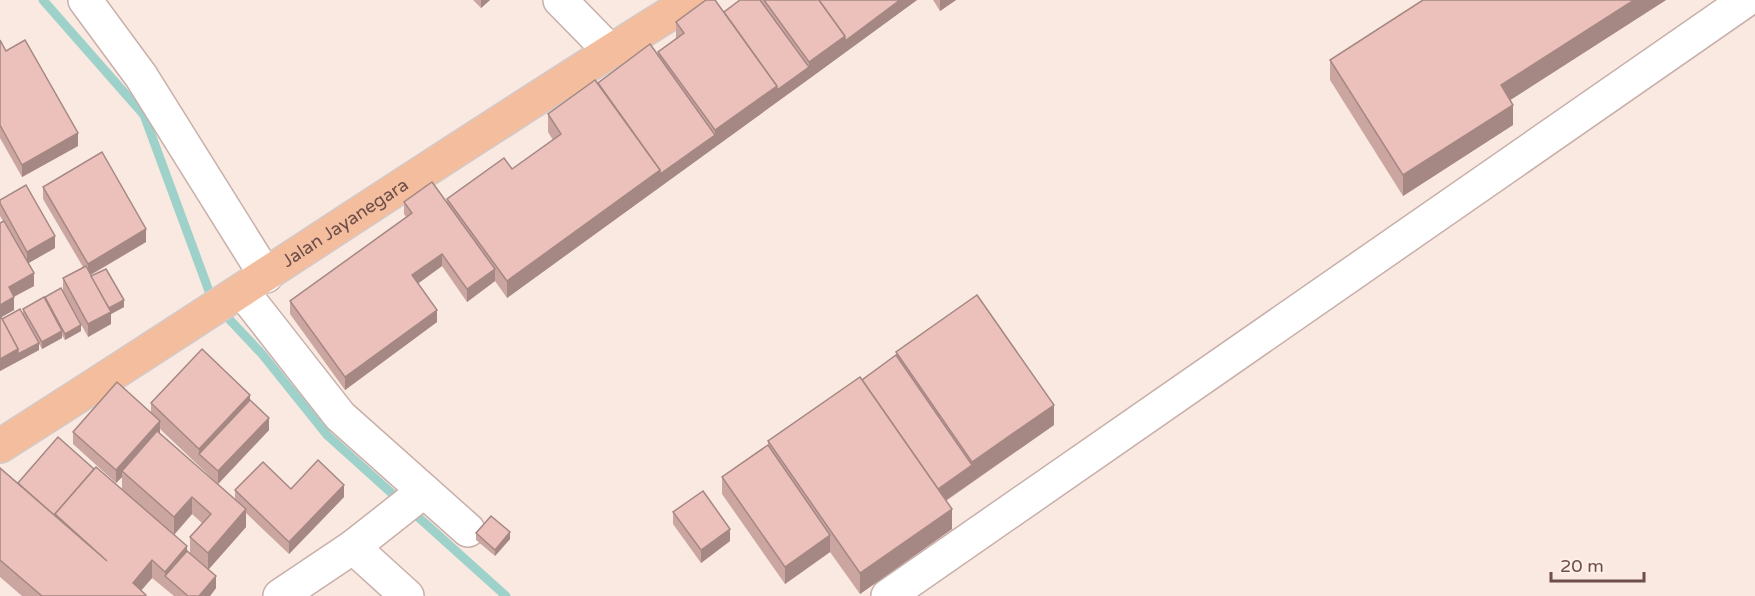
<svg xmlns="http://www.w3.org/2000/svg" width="1755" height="596" viewBox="0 0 1755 596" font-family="'Varela Round',sans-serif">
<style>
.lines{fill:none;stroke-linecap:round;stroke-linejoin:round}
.stream{stroke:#9fd1cb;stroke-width:9}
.minor-casing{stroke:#c8afa9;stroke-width:36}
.major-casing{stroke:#d3cac9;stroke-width:36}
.minor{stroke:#fff;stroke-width:33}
.major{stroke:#f3bd9e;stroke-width:33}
.wall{fill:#cba6a1;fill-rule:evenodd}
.shaded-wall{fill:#a58783}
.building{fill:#ecc1bb;stroke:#a58783;stroke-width:1.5}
.labels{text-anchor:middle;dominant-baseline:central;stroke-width:5;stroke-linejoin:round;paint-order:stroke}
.street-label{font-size:18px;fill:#6d4e4a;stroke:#fdeee6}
</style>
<rect width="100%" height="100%" fill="#f9e9e1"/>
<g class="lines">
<path class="stream" d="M43,0l101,115 69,187 49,52 65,81 179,161"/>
<g class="minor-casing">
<g id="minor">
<path d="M85,0l56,76 125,200"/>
<path d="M560,0l50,51"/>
<path d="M242,291l98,125 128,114"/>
<path d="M353,547l71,-56"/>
<path d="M280,596l73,-49 54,49"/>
<path d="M888,596l858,-596"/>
</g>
</g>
<g class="major-casing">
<g id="major">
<path id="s1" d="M0,446c232,-147 459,-301 692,-446"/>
</g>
</g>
<use href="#minor" class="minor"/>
<use href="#major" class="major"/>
</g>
<g class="wall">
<path d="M473,0h17l-9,8z"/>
<path d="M740,0h177l-410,298 -12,-17 -28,21 -25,-36 -24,17 19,39 -92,68 -55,-76v-13l116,-84 -2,-3v-12l43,1v-4l65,-30 41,-29 -5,-8v-18l50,-31 60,-27v-4l18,-13v-17l48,-10z"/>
<path d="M933,0h23l-16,11z"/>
<path d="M1423,0h243l-156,100 3,25 -110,71 -73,-116v-20z"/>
<path d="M0,40l6,11 72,95 -56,31 -22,-39z"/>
<path d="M26,185l29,51v12l-27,15 6,10v13l-20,11v13l-13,7 1,2 18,-10 6,12 -3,-6v-6l21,-12 1,3v-3l16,-9 20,37v6l-16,9 -3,-5v3l-20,11 -3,-5v6l-39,21v-148l3,-2 -3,-5v-16z"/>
<path d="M43,187l103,55 -55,33 33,32 -13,7v10l-23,13 -25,-46v-13l20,-11 -40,-68z"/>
<path d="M896,352l158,73 -108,76 6,28 -92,65 -30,-42 -45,32 -63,-90v-17l46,-32v-4l94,-61 34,-25z"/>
<path d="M250,400l19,30 -51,54 -58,-55v4l75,67v-10l56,-1 53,8 -55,57 -43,-41v14l-37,42 7,19 -6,8h-36l-22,-18 -11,13 5,5h-124l-22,-19v-109l18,15 76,-14 28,20v-12l-6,6 -43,-39v-12l78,-20v-9zM192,514l10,9 -12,14v16l-16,-19z"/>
<path d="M673,512l57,29 -29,22 -28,-39z"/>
<path d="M476,533l34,6 -15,17 -19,-16z"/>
</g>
<g class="shaded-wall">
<path d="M481,0h9l-9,8z"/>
<path d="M900,0h17l-108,79v-17l36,-26z"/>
<path d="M940,0h16l-16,11z"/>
<path d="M1634,0h32l-165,106v-21z"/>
<path d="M809,67v12l-302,219v-17l153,-111 55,-35v-5l62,-44z"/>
<path d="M1513,105v20l-110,71v-21z"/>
<path d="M78,133v13l-56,31v-12z"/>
<path d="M146,229v13l-58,34v-12z"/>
<path d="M55,236v12l-28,16v-12z"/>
<path d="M442,254v12l-30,22v-13z"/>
<path d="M495,269v12l-28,21v-13z"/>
<path d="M34,273v13l-25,13v-12z"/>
<path d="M14,297v13l-14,8v-13z"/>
<path d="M124,300v7l-13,7v10l-23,13v-13l19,-14z"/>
<path d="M437,310v12l-92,68v-13z"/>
<path d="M81,325v6l-16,9v-6z"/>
<path d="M62,331v7l-20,11v-7z"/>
<path d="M39,343v7l-39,21v-12l18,-10z"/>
<path d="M250,395v17l-51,42v-5z"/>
<path d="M1054,405v20l-118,82v-17l36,-25v-3z"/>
<path d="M269,418v12l-51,54v-13z"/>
<path d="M160,421v12l-38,38v6l-6,6v-13z"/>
<path d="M344,485v12l-55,57v-12z"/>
<path d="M192,497v17l-18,21v-18z"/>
<path d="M246,509v18l-38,43v-17z"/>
<path d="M952,509v20l-92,65v-21z"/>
<path d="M730,529v12l-29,22v-13z"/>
<path d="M510,532v7l-15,17v-6z"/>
<path d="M830,535v17l-45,32v-17z"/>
<path d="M187,546v17l-22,13v-4z"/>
<path d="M152,560v18l-16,18 -3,-13z"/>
<path d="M216,576v12l-6,8h-11z"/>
</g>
<g class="building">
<path d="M706,0h9l62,86 -62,44 -57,-78 26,-19 -8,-11z"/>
<path d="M740,0h20l49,67 -32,23v-4l-53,-74z"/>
<path d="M764,0h55l26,36 -36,26z"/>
<path d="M819,0h81l-55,41v-5z"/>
<path d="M1423,0h211l-133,85 12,20 -110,70 -73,-115z"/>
<path d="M0,40l6,11 19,-11 53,93 -56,32 -22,-40z"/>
<path d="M650,44l65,91 -55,39v-4l-62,-87z"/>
<path d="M595,80l65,90 -153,111 -60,-82 57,-41 8,11 49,-35 -13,-20z"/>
<path d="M102,152l44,77 -58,35 -45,-77z"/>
<path d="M432,182l63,87 -28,20 -25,-35 -30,21 25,35 -92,67 -55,-76 122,-88 -8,-11z"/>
<path d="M26,185l29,51 -28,16 -27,-49v-3z"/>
<path d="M4,221l30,52 -25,14 5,10 -14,8v-82z"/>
<path d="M86,266l25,46 -23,12 -25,-46z"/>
<path d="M106,269l18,31 -15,8 -18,-32z"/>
<path d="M61,288l20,37 -16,9 -20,-37z"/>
<path d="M977,295l77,110 -82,57 -76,-110z"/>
<path d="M44,297l18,34 -20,11 -19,-33z"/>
<path d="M20,309l19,34 -21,11v-5l-16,-30z"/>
<path d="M0,315l18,34 -18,10z"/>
<path d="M202,349l48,46 -51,54 -48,-46z"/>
<path d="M896,355l76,110 -34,24 -76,-109z"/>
<path d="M860,377l92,132 -92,64 -92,-132z"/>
<path d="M117,382l43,39 -44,49 -43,-38z"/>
<path d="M250,400l19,18 -51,53 -19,-17z"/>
<path d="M157,431l89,78 -38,44 -18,-16 21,-23 -19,-17 -18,20 -52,-46z"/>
<path d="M58,437l36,32 -39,45v2l-37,-33z"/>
<path d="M768,445l62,90 -45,32 -63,-90z"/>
<path d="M318,460l26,25 -55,57 -54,-52 28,-28 28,27z"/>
<path d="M96,467l91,79 -22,26 -13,-12 -19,23 13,12 -1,1h-103l-42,-36v-92l107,93 -52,-47z"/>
<path d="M703,491l27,38 -29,21 -28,-38z"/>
<path d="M491,516l19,16 -15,18 -19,-17z"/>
<path d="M187,551l29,25 -17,20h-11l-23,-20z"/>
</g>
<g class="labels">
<g class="street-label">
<text stroke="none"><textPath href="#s1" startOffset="411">Jalan Jayanegara</textPath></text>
</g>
</g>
<path d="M1551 572v9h93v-9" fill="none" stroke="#6d4e4a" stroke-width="3"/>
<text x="1560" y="572" font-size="18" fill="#6d4e4a" stroke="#fdeee6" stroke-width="4.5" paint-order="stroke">20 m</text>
</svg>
